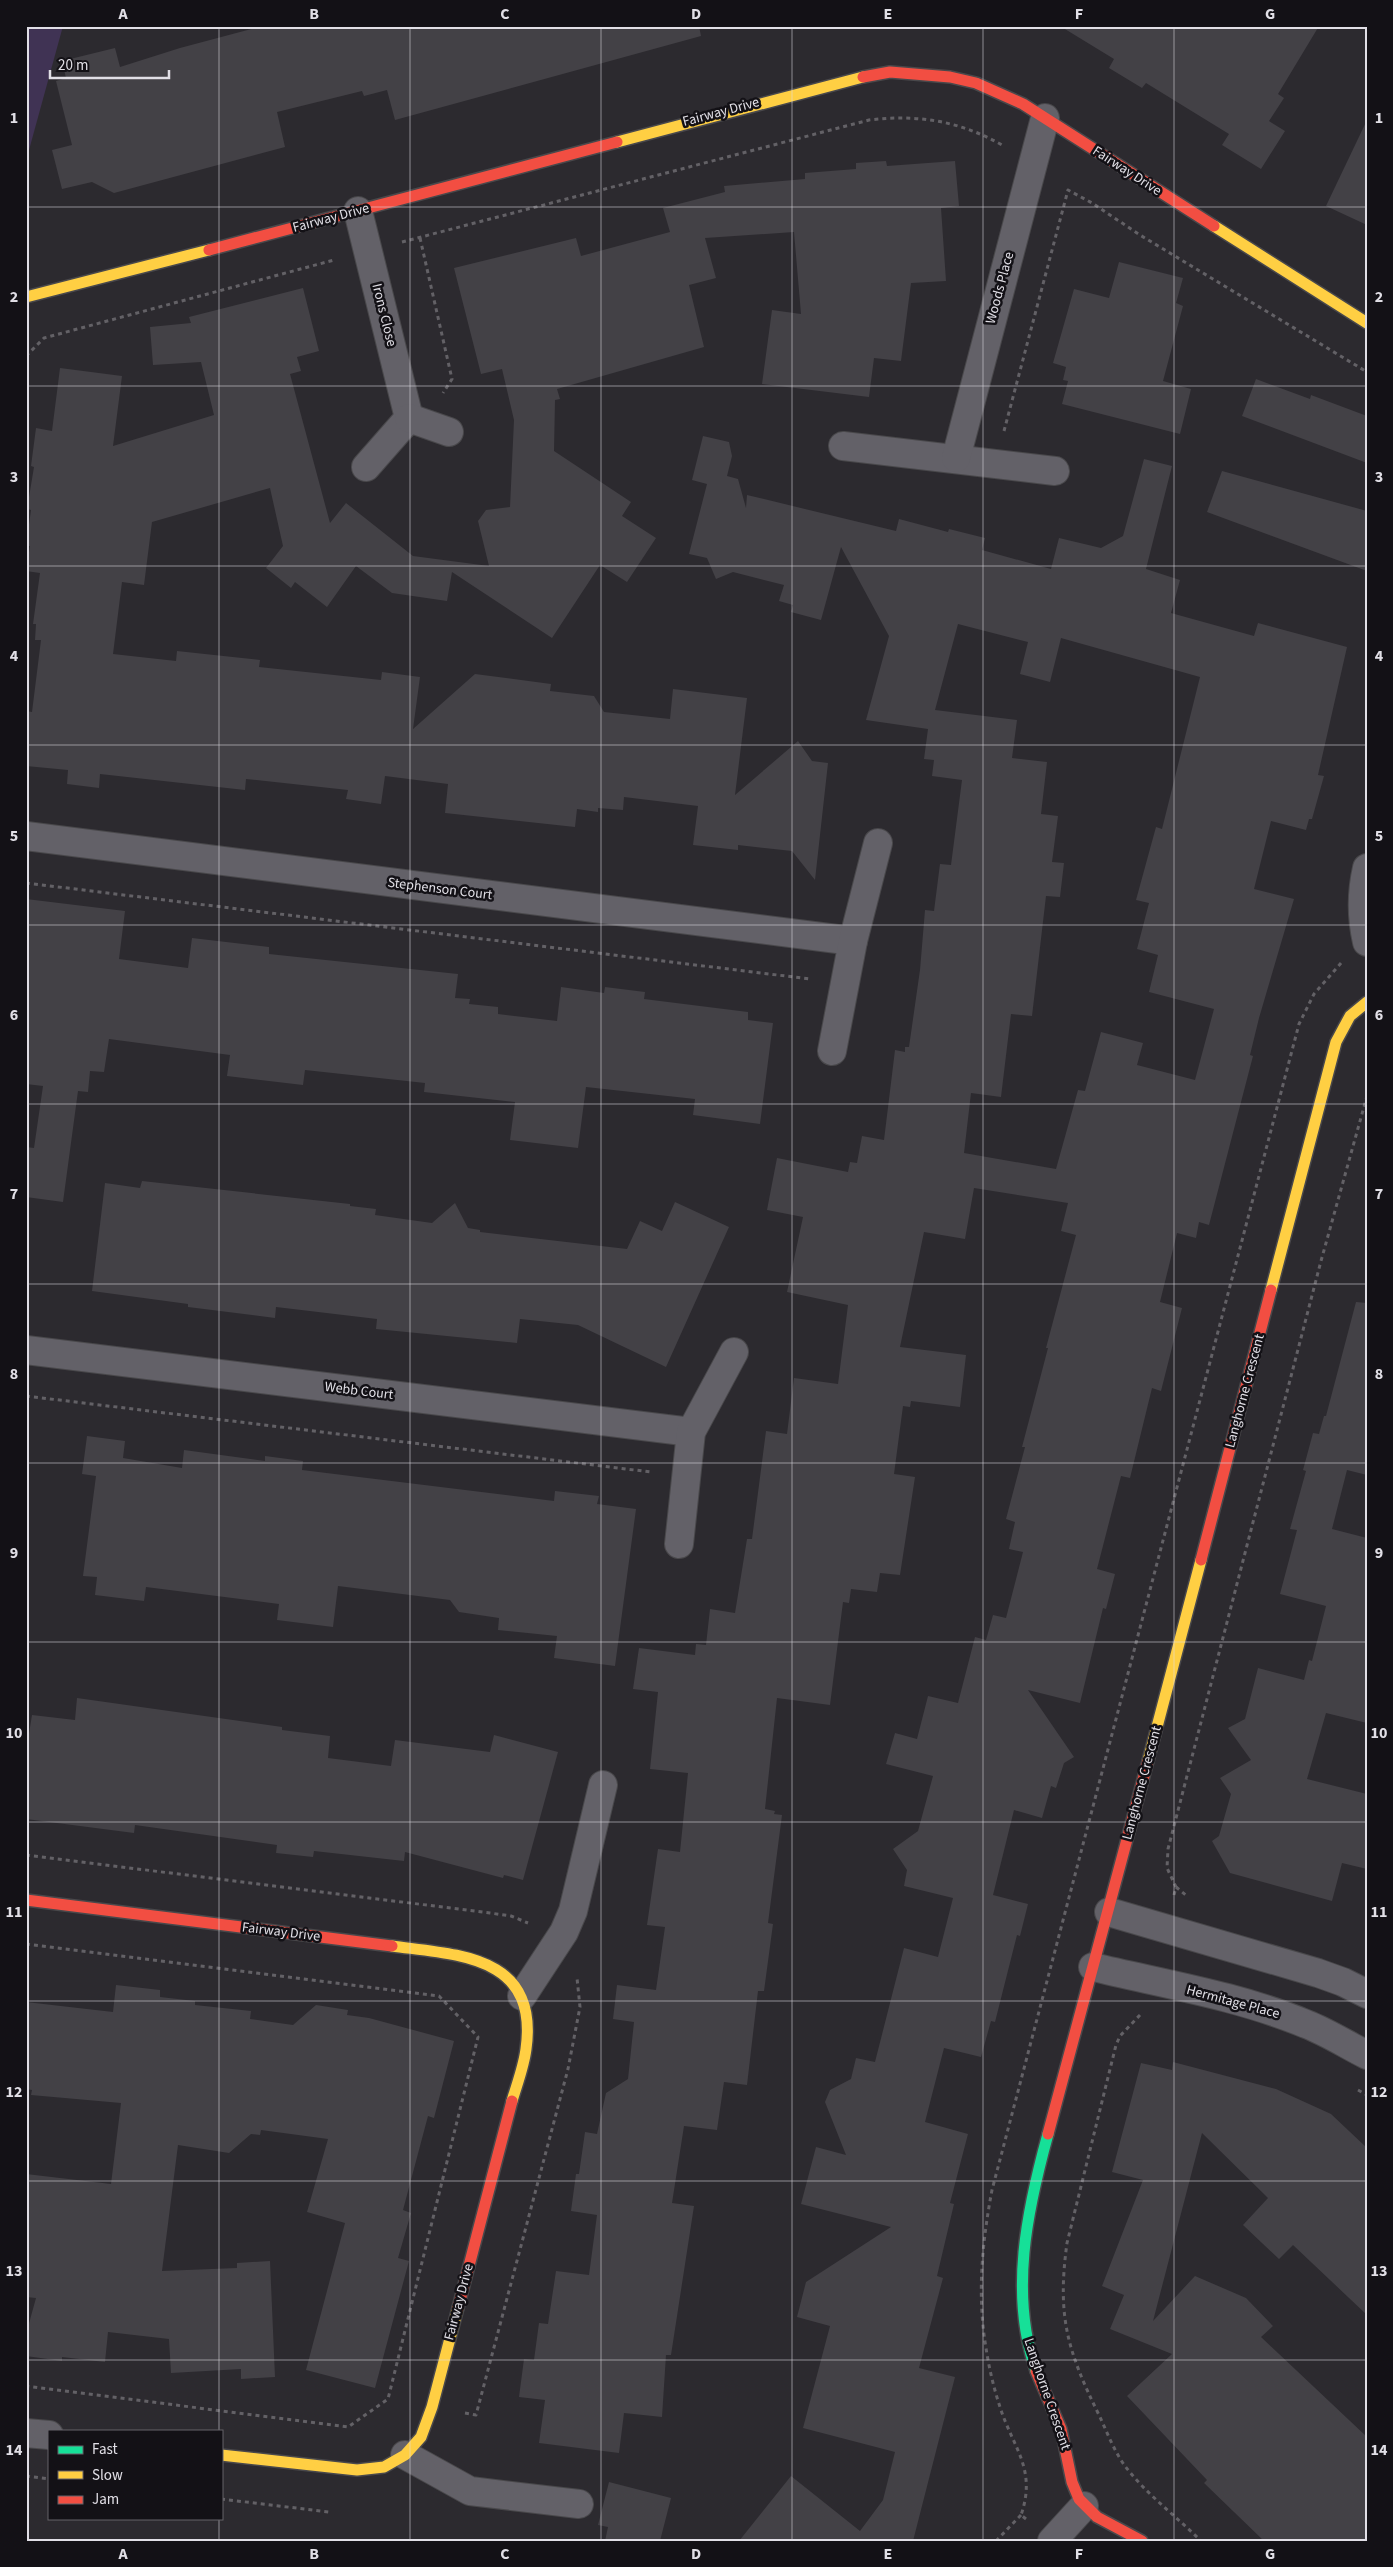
<svg xmlns="http://www.w3.org/2000/svg" width="1393" height="2567" viewBox="0 0 1393 2567" font-family="'Source Sans 3',sans-serif">
<style>
.park{fill:#403354}
.building{fill:#434146;fill-rule:evenodd}
.lines{fill:none;stroke-linecap:round;stroke-linejoin:round}
.street-casing{stroke:#49484b;stroke-width:30}
.fast-casing{stroke:#49484b;stroke-width:14}
.slow-casing{stroke:#49484b;stroke-width:14}
.jam-casing{stroke:#49484b;stroke-width:14}
.path{stroke:#636166;stroke-width:3;stroke-dasharray:4 4;stroke-linecap:butt}
.street{stroke:#636168;stroke-width:28}
.fast{stroke:#16e098;stroke-width:11}
.slow{stroke:#ffcf43;stroke-width:11}
.jam{stroke:#f24e42;stroke-width:11}
.grid{fill:none;stroke:#e1dfe6;stroke-width:1;stroke-opacity:0.55}
.labels{text-anchor:middle;dominant-baseline:central;stroke-width:5;stroke-linejoin:round;paint-order:stroke}
.street-label{font-size:14px;fill:#e1dfe6;stroke:#131116}
.neatline{fill:none;stroke:#e1dfe6;stroke-width:2}
.grid-label{font-size:16px;text-anchor:middle;font-weight:bold;fill:#e1dfe6}
</style>
<rect width="100%" height="100%" fill="#2c2a2f"/>
<path class="park" d="M26,26h37l-37,135z"/>
<g class="building">
<path d="M263,26h436l2,10 -306,84 -8,-30 -23,6 -2,-5 -85,21 8,35 -171,46 -22,-11 -30,7 -10,-39 20,-5 -16,-64 10,-3 -4,-17 53,-13 5,19 60,-19z"/>
<path d="M1060,26h259l-41,68 6,4 -15,23 16,10 -24,38 -39,-24 7,-11 -83,-51 -4,5 -33,-20 5,-9z"/>
<path d="M1367,120v105l-41,-19z"/>
<path d="M886,161l1,5 68,-5 4,45 -18,2 5,73 -35,2 -10,78 -27,-3 -5,39 -107,-13 10,-74 29,4 -7,-82 -89,6 11,40 -27,7 15,62 -147,42 3,10 -5,1 -1,51 77,51 -9,14 34,22 -29,44 -27,-17 -48,73 -100,-66 -5,29 -55,-8 -36,-27 -29,41 -32,-25 -4,6 -25,-20 17,-22 -13,-58 -118,34 -8,63 -22,-3 -9,72 63,7 1,-10 83,9 -1,7 122,13 1,-8 38,5 -7,52 62,-55 76,10 -1,7 44,5 10,16 66,7 3,-30 74,9 -12,97 63,-54 14,20 16,2 -13,117 -23,-29 -54,-6v5l-45,-5 5,-39 -74,-9 -1,13 -25,-2v4l-21,-3 -2,18 -130,-14 3,-29 -63,-8 -4,28 -35,-5 2,-9 -102,-11 -1,11 -145,-16 -1,14 -32,-4 1,-14 -42,-4v-55l6,1 9,-72h-6l1,-16h-3l7,-51 -14,-2 4,-25h-4l5,-36 -4,-1 7,-42 -3,-1 5,-38 16,3 8,-63 62,8 -9,70 101,-31 -13,-53 -48,3 -3,-38 41,-4 -2,-6 114,-29 16,63 -22,6 4,14 -11,3 40,149 16,-20 67,53 76,10 -11,-45 8,-11 24,-3 4,-87 -12,-51 -21,5 -27,-106 122,-30 5,18 89,-24 -7,-24 62,-16 -1,-6 81,-7v-6l51,-4v-6z"/>
<path d="M1119,262l64,16 -7,25 7,3 -20,75 28,8 -11,45 -118,-30 6,-23 -5,-1 3,-13 -13,-4 21,-74 35,9z"/>
<path d="M1256,379l54,20 1,-4 56,21v47l-125,-47z"/>
<path d="M703,436l26,6 3,14 -5,20 11,3 8,29 1,-13 149,36 3,-12 49,13 1,-3 36,9 -3,12 69,19 8,-31 42,10 22,-12 21,-77 28,7 -26,103 34,11 -9,33 83,23 4,-13 89,24 -29,128 6,1 -12,43h-3l-3,11 -35,-9 -17,68 40,10 -35,119 -9,37 3,1 -44,169 -10,-3 -3,16 -19,-5 -17,69 22,6 -21,83 -9,-3 -22,90 -9,-2 -24,93 18,5 -9,35 -3,-1 -23,95 -52,-13 46,67 -10,6 -8,25 -5,-2 -9,32 -28,-8 -21,85 35,9 -8,32 -3,-1 -22,87 -4,-1 -10,36 -37,-9 -19,74 43,12 -18,69 4,1 -17,72 6,2 -24,90 36,9 -42,164h-174l52,-65 69,55 23,-31 12,-48 -92,-24 27,-102 -33,-9 9,-35 85,-55 -90,-23 15,-57 30,8 -21,-53 5,-12 21,-11 5,-21 19,4 29,-114 34,9 15,-59 -49,-12 3,-16 -14,-21 25,-18 15,-55 -47,-12 9,-31 22,6 11,-43 30,7 17,-66 11,3 7,-25 13,3 17,-66 -14,-3 6,-27 -9,-3 19,-72h-3l26,-99h-2l30,-113 -15,-4 7,-28 -94,-15 -9,51 -41,-7 -24,115 66,8 -6,52 -49,-6 -1,6 -7,-1 -9,68 21,3 -15,98 -20,-2 -3,19 -26,-3 -2,14 -6,-1 -13,103 -53,-7 -12,111 10,2 -1,3 8,1 -14,108 5,1 -9,67h-6l-11,94 -23,-3 -7,48 -33,-4 -12,77 22,3 -23,149h-5l-4,62 -38,-4 -5,40 -80,-10 6,-43 -26,-3 5,-38 10,1 5,-37 9,1 8,-53 33,4 8,-60 -26,-4 5,-37h3l6,-42 12,2 9,-41 22,-14 6,-57 -21,-3 4,-34 39,5 9,-63 -18,-2 11,-76 22,3 8,-79 -38,-4 8,-77 -25,-3 6,-41 56,7 1,-11 10,1 4,-36 25,4 12,-74h5l14,-108 21,3 7,-56 44,6 10,-79 -61,-13 16,-75 -36,-7 10,-52 71,14 2,-10 7,1 5,-27 22,4 11,-90 10,2v-5h4l11,-77 5,-60 9,1 6,-47 11,1 11,-85 -30,-4 2,-16 -10,-1 4,-30 -62,-9 23,-84 -48,-89 -20,73 -30,-8 2,-7 -14,-4 5,-16 -51,-13 -17,7 -9,-21 -18,-4 18,-70 -15,-4zM958,624l70,18 -8,32 30,8 11,-44 139,39 -38,152 -6,-2 -20,73 13,3 -12,46 21,6 -9,37 65,17 -19,71 -58,-15 6,-22 -42,-11 -16,59 -7,-1 -22,79 -92,-16 7,-60 30,4 10,-83 21,2 14,-120 14,1 4,-34 -12,-1 6,-46 -17,-2 6,-52 -35,-4 5,-38 -82,-10z"/>
<path d="M1222,471l145,40v60l-160,-59z"/>
<path d="M26,899l99,12 -6,48 69,9 4,-30 77,9v7l189,20 -3,24 15,1 -1,5 29,3v7l59,7 4,-34 43,6 1,-6 40,5 -1,7 104,13v8l25,3 -13,101 -67,-9 2,-16 -109,-12 -8,61 -68,-8 5,-38 -91,-10 1,-9 -120,-13 -2,15 -76,-9 3,-21 -121,-16 -5,33 -14,-1 -2,21 -10,-1 -15,111 -37,-5v-50l8,1 9,-62 -17,-2z"/>
<path d="M142,1181l208,23v2l26,3 -1,6 57,8 23,-20 13,25 12,2v2l147,17 13,-28 22,10 13,-29 54,25 -63,140 -88,-42 -58,-6 -3,24 -141,-14 1,-10 -101,-12 -1,11 -87,-11v-3l-96,-13 13,-108 35,5z"/>
<path d="M1356,1302l11,1v172l-20,-5 -15,59 35,9v185l-41,-10 -19,66 60,15v75l-25,-6 -10,38 -102,-28 -18,-32 7,-5 12,-42 -11,-16 31,-18 -23,-32 17,-9 13,-51 46,12 5,-20 3,1 14,-55 -46,-12 17,-64 -7,-1 16,-58 -3,-1 10,-37 6,1 5,-18h2z"/>
<path d="M87,1436l38,5 -2,17 59,10 2,-18 81,11v-5l38,5 -1,9 252,31 1,-10 44,5 -2,8 39,5 -21,157 -61,-8 3,-22 -59,-6 1,-12 -40,-6 -9,-12 -112,-14 -5,41 -56,-7 2,-16 -133,-17 -2,14 -49,-6 2,-18 -14,-1 13,-100 -14,-2z"/>
<path d="M77,1698l205,29v3l48,6 -2,22 63,8 4,-26 95,12 4,-17 64,17 -35,128 -19,-5 -1,3 -98,-26 -1,9 -90,-10 -1,6 -37,-4 1,-8 -142,-20 -1,8 -108,-14v-67l6,-37 43,5z"/>
<path d="M116,1985l44,5v7l35,4v4l56,6 -1,8 43,6 23,-20 32,5 -1,5 22,3 85,23 -20,77 -6,-2 -25,94 8,3 -13,45 11,3 -34,127 -69,-18 39,-147 -38,-11 21,-73 -67,-9 -1,5 -9,-1 -22,19 -51,-8 -16,126 75,-3v-5l33,-2 5,116 -34,2v-10l-70,4 -2,-34 -61,-7 -3,30 -43,-5v4l-36,-5 2,-29 8,-29 -10,-1v-123l85,10 10,-81 -90,-8 1,-5 -6,-1v-87l87,10z"/>
<path d="M1173,2062l103,27 55,25 36,34v167l-74,-70 -14,14 -36,-34 25,-27 -66,-65 -49,188 42,-45 51,22 27,28 -12,11 106,100v104h-103l-60,-58 3,-3 -80,-84 45,-42 -62,-25 14,-34 -22,-9 41,-106 -31,-8 29,-109 31,7z"/>
<path d="M609,2482l62,16 -11,43h-55l3,-14 -10,-2z"/>
</g>
<g class="lines">
<g class="street-casing">
<g id="street">
<path d="M358,211l51,207 -43,49"/>
<path d="M409,418l40,14"/>
<path d="M843,446l212,25"/>
<path d="M956,458l89,-340"/>
<path d="M26,836l827,105"/>
<path d="M1367,868c-6,26 -6,48 0,74"/>
<path d="M832,1051l21,-110 25,-98"/>
<path d="M26,1350l665,82"/>
<path d="M679,1544l12,-112 43,-80"/>
<path d="M1109,1912l209,61 25,9 24,12"/>
<path d="M1093,1967c71,17 146,29 213,57 21,8 41,21 61,31"/>
<path d="M522,1996l42,-64 9,-21 30,-126"/>
<path d="M26,2433l23,2"/>
<path d="M405,2455l65,36 109,13"/>
<path d="M1052,2541l32,-35"/>
</g>
</g>
<g class="fast-casing">
<path id="fast" d="M1036,2371c-27,-77 -9,-161 12,-237"/>
</g>
<g class="slow-casing">
<g id="slow">
<path d="M617,142l246,-65"/>
<path d="M1214,226l153,97"/>
<path d="M26,297l183,-47"/>
<path d="M1271,1290l65,-248 14,-26 17,-14"/>
<path d="M1148,1761l53,-201"/>
<path d="M392,1946c66,9 147,9 134,103 -2,17 -9,35 -14,52"/>
<path d="M221,2455l136,15 27,-3 21,-12 16,-18 11,-30 26,-99"/>
</g>
</g>
<g class="jam-casing">
<g id="jam">
<path d="M863,77l27,-5 60,5 26,6 47,21 191,122"/>
<path d="M209,250l408,-108"/>
<path d="M1201,1560l70,-270"/>
<path d="M26,1900l366,46"/>
<path d="M1048,2134l100,-373"/>
<path d="M458,2308l54,-207"/>
<path d="M1036,2371l25,58 11,53 7,17 18,18 45,24"/>
</g>
</g>
<g class="path">
<path d="M420,238l32,141 -9,14"/>
<path d="M402,242l467,-122c48,-6 91,1 133,25"/>
<path d="M26,356l18,-18 290,-78"/>
<path d="M1004,431l64,-241 24,13 48,32 227,137"/>
<path d="M26,883l784,96"/>
<path d="M26,1396l625,76"/>
<path d="M26,1855l464,58 21,3 17,7"/>
<path d="M1176,1887l11,9"/>
<path d="M1174,1895l2,-8 -9,-19 1,-19 153,-588 46,-165"/>
<path d="M26,1944l413,52 39,41 -90,362 -40,28 -322,-41"/>
<path d="M1140,2015l-20,21 -4,9 -49,198c-10,73 0,107 32,172 8,17 15,36 26,51 21,28 51,50 76,75"/>
<path d="M1358,2090l9,5"/>
<path d="M465,2413l11,2 92,-346 12,-62 -3,-29"/>
<path d="M26,2476l23,3"/>
<path d="M221,2499l108,13"/>
<path d="M1026,2519l-5,-4c16,-46 -8,-67 -21,-108 -6,-18 -11,-39 -14,-59 -9,-53 -4,-105 6,-158l307,-1166 15,-30 27,-31"/>
<path d="M996,2541l25,-26"/>
</g>
<use href="#street" class="street"/>
<use href="#fast" class="fast"/>
<use href="#slow" class="slow"/>
<use href="#jam" class="jam"/>
</g>
<path class="grid" d="M219,26v2405M410,26v2515M601,26v2515M792,26v2515M983,26v2515M1174,26v2515M26,207h1341M26,386h1341M26,566h1341M26,745h1341M26,925h1341M26,1104h1341M26,1284h1341M26,1463h1341M26,1642h1341M26,1822h1341M26,2001h1341M26,2181h1341M26,2360h1341M219,2518v23"/>
<g class="labels">
<g class="street-label">
<text transform="translate(721 112) rotate(-15)">Fairway Drive</text>
<text transform="translate(1127 171) rotate(33)">Fairway Drive</text>
<text transform="translate(331 218) rotate(-15)">Fairway Drive</text>
<text transform="translate(1000 288) rotate(-75)">Woods Place</text>
<text transform="translate(384 315) rotate(76)">Irons Close</text>
<text transform="translate(440 889) rotate(7)">Stephenson Court</text>
<text transform="translate(359 1391) rotate(7)">Webb Court</text>
<text transform="translate(1245 1391) rotate(-75)">Langhorne Crescent</text>
<text transform="translate(1142 1783) rotate(-75)">Langhorne Crescent</text>
<text transform="translate(281 1932) rotate(7)">Fairway Drive</text>
<text transform="translate(1233 2002) rotate(15)">Hermitage Place</text>
<text transform="translate(459 2302) rotate(-75)">Fairway Drive</text>
<text transform="translate(1047 2394) rotate(71)">Langhorne Crescent</text>
</g>
</g>
<rect width="1393" height="2567" fill="none" stroke="#131116" stroke-width="55"/>
<rect x="48" y="2430" width="175" height="90" fill="#131116" stroke="#656369"/>
<rect x="58" y="2446" width="25" height="8" fill="#16e098" stroke="#656369"/>
<text x="92" y="2454" font-size="15" fill="#e1dfe6">Fast</text>
<rect x="58" y="2471" width="25" height="8" fill="#ffcf43" stroke="#656369"/>
<text x="92" y="2480" font-size="15" fill="#e1dfe6">Slow</text>
<rect x="58" y="2496" width="25" height="8" fill="#f24e42" stroke="#656369"/>
<text x="92" y="2504" font-size="15" fill="#e1dfe6">Jam</text>
<path d="M50 70v8h119v-8" fill="none" stroke="#e1dfe6" stroke-width="2.5"/>
<text x="58" y="70" font-size="15" fill="#e1dfe6" stroke="#131116" stroke-width="4" paint-order="stroke">20 m</text>
<rect x="28" y="28" width="1338" height="2512" class="neatline"/>
<g class="grid-label">
<text x="123" y="19">A</text>
<text x="314" y="19">B</text>
<text x="505" y="19">C</text>
<text x="696" y="19">D</text>
<text x="888" y="19">E</text>
<text x="1079" y="19">F</text>
<text x="1270" y="19">G</text>
<text x="14" y="123">1</text>
<text x="1379" y="123">1</text>
<text x="14" y="302">2</text>
<text x="1379" y="302">2</text>
<text x="14" y="482">3</text>
<text x="1379" y="482">3</text>
<text x="14" y="661">4</text>
<text x="1379" y="661">4</text>
<text x="14" y="841">5</text>
<text x="1379" y="841">5</text>
<text x="14" y="1020">6</text>
<text x="1379" y="1020">6</text>
<text x="14" y="1199">7</text>
<text x="1379" y="1199">7</text>
<text x="14" y="1379">8</text>
<text x="1379" y="1379">8</text>
<text x="14" y="1558">9</text>
<text x="1379" y="1558">9</text>
<text x="14" y="1738">10</text>
<text x="1379" y="1738">10</text>
<text x="14" y="1917">11</text>
<text x="1379" y="1917">11</text>
<text x="14" y="2097">12</text>
<text x="1379" y="2097">12</text>
<text x="14" y="2276">13</text>
<text x="1379" y="2276">13</text>
<text x="14" y="2455">14</text>
<text x="1379" y="2455">14</text>
<text x="123" y="2559">A</text>
<text x="314" y="2559">B</text>
<text x="505" y="2559">C</text>
<text x="696" y="2559">D</text>
<text x="888" y="2559">E</text>
<text x="1079" y="2559">F</text>
<text x="1270" y="2559">G</text>
</g>
</svg>
